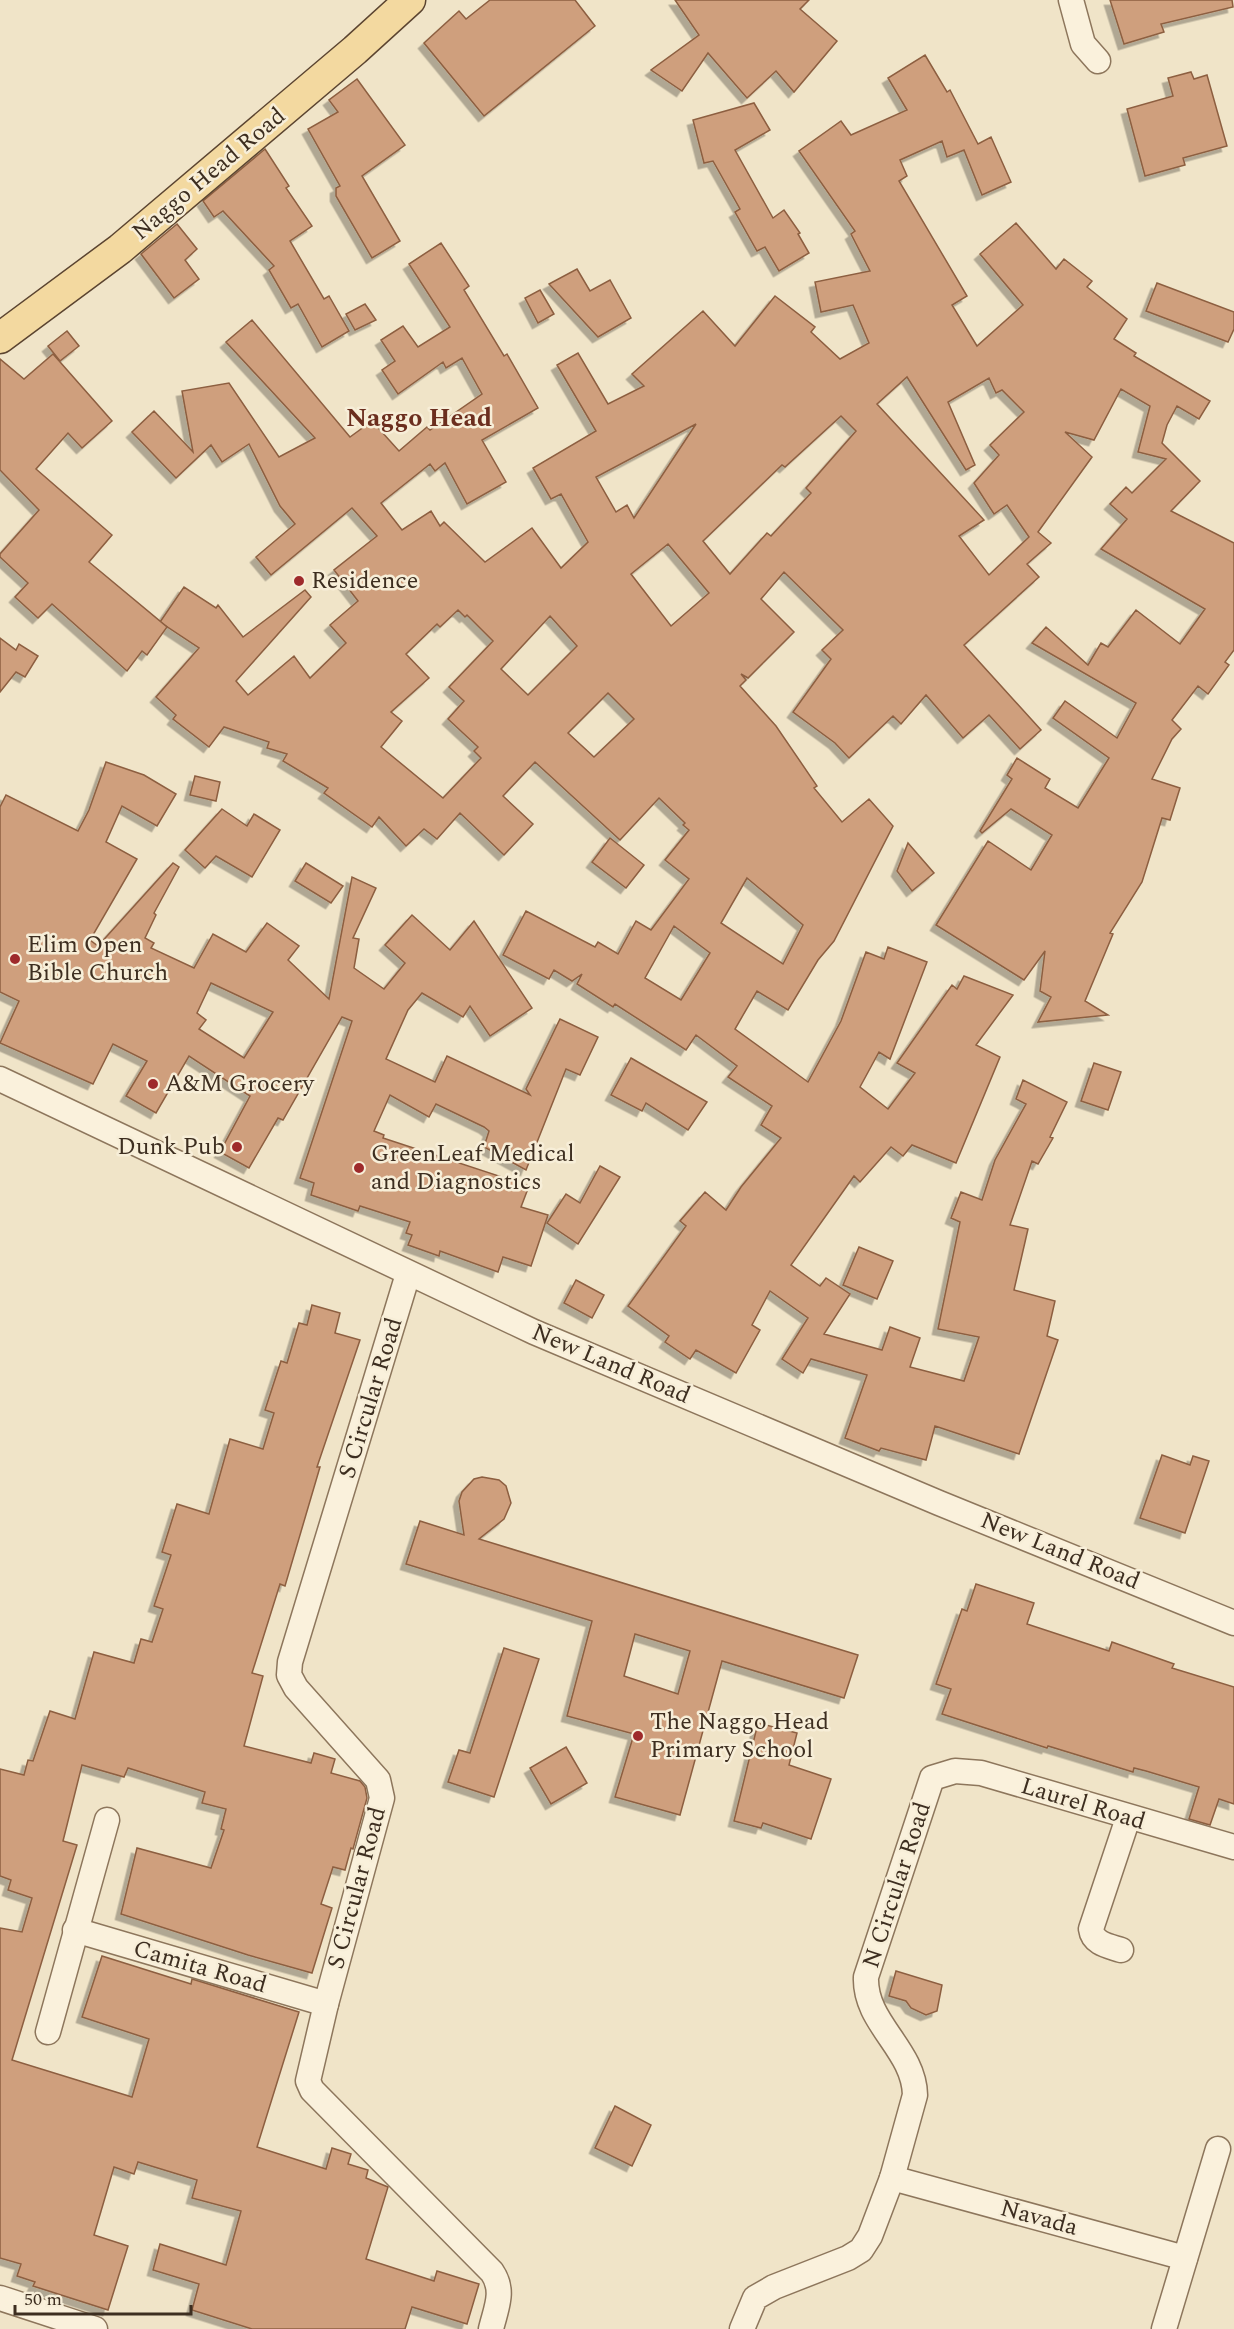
<svg xmlns="http://www.w3.org/2000/svg" width="1234" height="2329" viewBox="0 0 1234 2329" font-family="Spectral,serif">
<style>
.building{fill:#cf9f7d;stroke:#8d5f41;stroke-width:1.5;fill-rule:evenodd;filter:url(#shadow)}
.lines{fill:none;stroke-linecap:round;stroke-linejoin:round}
.minor-casing{stroke:#8d765c;stroke-width:27}
.major-casing{stroke:#5b4430;stroke-width:33}
.minor{stroke:#faf1dc;stroke-width:24}
.major{stroke:#f3d9a0;stroke-width:30}
.poi-dot{fill:#9e2a2b;stroke:#f7eed8;stroke-width:2}
.labels{text-anchor:middle;dominant-baseline:central;stroke-width:5;stroke-linejoin:round;paint-order:stroke}
.street-label{font-size:24px;fill:#3d2e20;stroke:#f7eed8}
.poi-label{font-size:24px;fill:#3d2e20;stroke:#f7eed8;text-anchor:start}
.neighbourhood-label{font-size:26px;font-weight:bold;fill:#6b2e1e;stroke:#f7eed8}
</style>
<defs>
<filter id="shadow"><feDropShadow dx="-5.5" dy="5.5" stdDeviation="0" flood-color="#0004"/></filter>
</defs>
<rect width="100%" height="100%" fill="#f0e4c8"/>
<g class="building">
<path d="M490,0h85l20,26 -111,90 -60,-73 35,-32 7,8z"/>
<path d="M675,0h134l-9,9 37,32 -43,51 -18,-21 -29,27 -39,-45 -26,38 -31,-21 48,-35z"/>
<path d="M1110,0h122l1,7 -72,17 3,8 -40,12z"/>
<path d="M925,55l22,37 3,-2 28,54 13,-7 20,45 -29,13 -18,-45 -17,7 -5,-16 -42,19 7,16 -8,5 68,115 -15,9 25,41 46,-41 -43,-51 36,-31 40,46 8,-10 28,22 -5,6 40,32 -13,20 22,14 -2,3 76,45 -11,18 -22,-13 -10,19 -5,18 38,38 -29,30 63,32v107l-9,12 4,3 -21,29 -10,-8 -26,34 9,9 -9,10 -20,40 28,9 -10,32 -8,-2 -20,64 -32,51 3,1 -28,67 23,14 -70,7 13,-25 -11,-6 5,-40 -21,29 -88,-55 52,-84 43,29 21,-35 -41,-26 -29,24 -2,-2 32,-52 -5,-4 10,-17 33,21 -5,9 33,20 31,-50 -56,-40 12,-17 52,37 19,-35 -104,-60 14,-16 42,38 13,-22 7,4 28,-37 44,34 25,-35 -104,-60 26,-30 -17,-15 16,-17 6,6 34,-34 -28,-7 12,-46 -29,-17 -27,51 -29,-8 27,25 -54,75 13,11 -24,21 12,13 -75,68 77,85 -21,19 -31,-34 -26,23 -37,-43 -25,29 -8,-8 -44,42 -14,-15 -42,-31 38,-53 -9,-9 21,-20 -59,-58 -23,27 33,33 -46,46 -7,-4 5,6 -6,6 36,40 41,60 -3,2 28,34 27,-23 24,27 -59,115 -16,19 -30,50 -31,-19 -22,38 73,53 33,-61 25,-69 18,7 4,-12 39,15 -37,97 -11,-7 -19,35 28,22 27,-36 -18,-10 55,-78 5,4 7,-13 49,19 -37,50 24,12 -44,106 -44,-18 -9,11 -12,-9 -31,35 -6,-6 -63,89 29,21 6,-8 24,16 -26,40 58,16 8,-23 30,11 -10,29 54,14 15,-44 -41,-8 22,-107 -9,-4 10,-26 21,8 13,-40 31,-56 -10,-5 7,-19 44,22 -17,35 3,1 -15,26 -6,-3 -22,64 18,4 -14,61 41,11 -8,35 11,4 -39,114 -84,-28 -9,34 -45,-12 -2,3 -34,-13 22,-63 -56,-16 -8,14 -21,-14 26,-41 -38,-27 -18,34 8,5 -24,43 -40,-23 -6,9 -25,-17 4,-6 -41,-30 58,-80 -6,-5 25,-29 21,18 15,-23 40,-49 -20,-13 11,-19 -44,-29 9,-11 -41,-31 -10,15 -71,-46 -2,3 -36,-23 5,-10 -10,7 -18,-11 -5,9 -46,-24 23,-44 69,36 3,-5 20,12 18,-33 15,9 38,-51 -24,-19 24,-30 -6,-5 2,-2 -26,-25 -39,42 -85,-78 -32,34 30,28 -29,31 -44,-42 -23,26 -13,-10 -18,17 -27,-29 -7,10 -48,-34 4,-5 -45,-27 4,-7 -20,-6 2,-6 -45,-15 -15,20 -36,-28 3,-4 -20,-18 43,-49 -39,-26 24,-35 32,21 2,-3 25,32 62,-47 6,7 -75,84 12,14 46,-39 16,22 36,-35 -16,-18 28,-24 -24,-31 43,-34 -25,-28 -81,67 -15,-18 39,-33 -15,-18 -31,-62 -27,18 -11,-17 -35,33 -44,-46 22,-21 39,41 -11,-61 47,-8 50,74 36,-19 -89,-96 26,-22 98,117 22,-16 27,30 28,-24 3,3 52,-36 -20,-36 -16,10 -3,-6 -45,32 -16,-24 13,-9 -14,-21 22,-14 15,21 32,-20 -41,-63 32,-21 28,43 -5,4 40,66 3,-2 31,54 -56,32 24,42 -39,22 -22,-41 -10,8 -5,-7 -49,39 21,27 29,-19 9,15 4,-4 41,40 47,-34 29,40 27,-26 -27,-48 -10,5 -18,-31 63,-37 -39,-66 21,-12 30,51 36,-18 -12,-12 71,-63 32,35 40,-50 40,31 -4,5 29,27 29,-16 -16,-38 -32,7 -6,-30 55,-11 -19,-37 4,-3 -56,-80 42,-30 10,14 56,-25 -19,-32zM907,377l59,93 9,-5 -27,-63 41,-24 7,15 6,-3 22,22 -34,33 9,10 -25,28 20,31 13,-9 22,32 -40,38 -30,-39 25,-16 -107,-116zM841,416l15,15 -50,57 5,5 -40,43 -4,-3 -37,41 -27,-33 79,-76 3,2zM696,424l-62,94 -7,-13 -11,7 -20,-35zM668,544l41,49 -38,33 -40,-52zM458,610l7,7 2,-2 26,26 -44,46 15,14 -16,18 30,28 -4,4 7,7 -38,40 -62,-51 21,-26 -11,-9 38,-34 -23,-24 31,-30 3,3zM550,616l27,30 -49,49 -27,-26zM608,693l26,26 -40,38 -26,-24zM747,878l56,47 -20,39 -62,-41zM674,926l36,27 -29,47 -36,-22z"/>
<path d="M1191,72l3,7 13,-4 20,71 -44,12 2,7 -40,11 -18,-67 46,-13 -5,-18z"/>
<path d="M357,79l48,66 -43,31 38,65 -28,17 -36,-62v-8l4,-2 -32,-57 30,-17 -9,-12z"/>
<path d="M754,103l16,27 -35,20 38,68 11,-8 16,23 -2,1 11,19 -30,18 -14,-24 -8,4 -22,-39 5,-3 -27,-48 -9,2 -11,-43z"/>
<path d="M265,149l24,37 -3,2 26,38 -22,15 34,58 5,-3 20,35 -27,16 -24,-43 -7,4 -22,-38 5,-4 -51,-55 -9,6 -11,-16z"/>
<path d="M177,224l20,25 -12,11 14,19 -25,19 -33,-44z"/>
<path d="M577,269l13,22 20,-11 21,38 -33,19 -49,-53z"/>
<path d="M1157,283l77,29v17l-6,13 -82,-31z"/>
<path d="M540,290l14,24 -16,9 -13,-25z"/>
<path d="M365,304l11,16 -21,10 -9,-16z"/>
<path d="M67,331l12,15 -19,15 -12,-15z"/>
<path d="M53,354l59,67 -30,27 -14,-15 -32,36 76,66 -23,27 78,65 -20,28 -5,-4 -15,20 -75,-67 -14,14 -23,-21 13,-14 -28,-26v-3l39,-44 -39,-40v-111l24,20z"/>
<path d="M0,638l16,12 3,-6 19,12 -13,21 -9,-5 -16,20z"/>
<path d="M106,762l38,13 32,19 -19,32 -35,-20 -16,36 31,17 -47,81 8,6 75,-83 6,4 -25,46 2,2 -11,23 9,5 -3,5 43,20 19,-34 33,18 21,-29 32,23 -11,14 41,39 23,-122 24,11 -23,50 6,1 -5,29 30,21 21,-26 -20,-18 27,-30 38,35 24,-29 58,87 -42,28 -20,-30 -7,11 -41,-24 -14,17 -22,49 49,23 12,-26 83,39 -4,-6 34,-70 38,18 -18,38 -14,-6 -40,101 -42,-23 5,-16 -5,-4 -48,-23 -7,13 -39,-22 -16,36 10,4 -1,3 146,48 -8,21 27,8 -17,51 -28,-9 -5,15 -58,-21 -1,5 -31,-11 4,-10 -6,-2 4,-11 -50,-16 -2,5 -47,-16 3,-12 -14,-5 52,-157 -10,-4 -59,103 -5,-2 -29,50 -29,-16 30,-56 -61,-40 -33,57 -30,-17 21,-35 -34,-17 -20,40 -93,-41 19,-42 -19,-9v-185l6,-12 72,36 11,-21zM211,983l62,29 -29,46 -45,-29 7,-9 -9,-7z"/>
<path d="M195,776l25,6 -4,19 -26,-6z"/>
<path d="M222,809l25,17 7,-12 26,16 -28,47 -36,-21 -11,12 -20,-18z"/>
<path d="M610,838l34,27 -18,23 -34,-26z"/>
<path d="M908,843l26,30 -22,18 -15,-20z"/>
<path d="M306,863l37,23 -12,17 -36,-22z"/>
<path d="M631,1058l76,44 -19,28 -42,-27 -4,8 -31,-16z"/>
<path d="M1094,1063l27,9 -13,38 -27,-9z"/>
<path d="M600,1166l20,11 -42,67 -31,-21 19,-29 14,9z"/>
<path d="M859,1247l34,14 -16,38 -34,-14z"/>
<path d="M576,1280l28,15 -12,23 -28,-15z"/>
<path d="M312,1305l28,8 -5,20 25,7 -43,127h3l-35,119 -5,-2 -28,89 11,3 -19,70 67,17 3,-10 21,6 -4,14 29,8 5,6 2,11 -14,51 -2,-1 -6,22 -12,-3 -12,37 11,4 -20,65 -64,-18 -127,-41 16,-66 74,20 13,-38 -3,-1 5,-20 -24,-6 3,-11 -77,-24 -4,9 -42,-12 -19,76 14,4 -65,215 120,37 17,-58 -67,-22 20,-61 89,28 1,-5 107,33 -42,135 69,22 6,-21 19,6 -3,10 20,6 -2,8 22,9 -22,72 68,22 3,-10 42,13 -12,40 -55,-17 -7,22h-153l-60,-19 7,-26 -46,-14 7,-26 66,21 15,-54 -49,-13 5,-18 -59,-18 -4,12 -20,-7 -20,68 34,11 -20,64 -75,-24 2,-4 -18,-6 4,-12 -21,-6v-330l22,4 10,-34 -24,-8 3,-10 -11,-4v-107l24,6 4,-15 5,1 17,-50 25,8 19,-67 40,11 7,-24 11,3 11,-33 -9,-3 17,-51 -9,-3 15,-48 32,10 21,-75 33,10 11,-36 -9,-3 16,-49 6,2 12,-40 8,2z"/>
<path d="M1162,1455l28,10 3,-9 16,5 -24,72 -45,-15z"/>
<path d="M482,1477l17,3 7,6 5,17 -7,16 -25,20 379,116 -14,43 -122,-37 -42,154 -65,-18 19,-63 -67,-18 25,-95 -186,-57 14,-43 44,14 -5,-34 3,-9 12,-13zM635,1634l55,17 -12,43 -54,-18z"/>
<path d="M976,1584l58,19 -7,21 82,27 3,-9 62,22 -2,4 62,19v117l-15,-5 -9,26 -21,-6 10,-32 -53,-16 -12,-3 -1,4 -85,-26 -1,2 -105,-34 9,-25 -15,-5 26,-75 5,2z"/>
<path d="M504,1648l35,11 -45,138 -46,-15 11,-32 11,3z"/>
<path d="M758,1723l39,10 -8,32 42,14 -20,60 -48,-16 -2,5 -27,-7z"/>
<path d="M566,1747l21,36 -36,21 -21,-36z"/>
<path d="M896,1971l46,14 -5,26 -11,4 -15,-7 -5,-7 -17,-5z"/>
<path d="M615,2106l36,19 -19,41 -37,-18z"/>
</g>
<g class="lines">
<g class="minor-casing">
<g id="minor">
<path d="M1071,0l12,44 15,17"/>
<path d="M0,1079l534,253 405,171 295,120"/>
<path d="M408,1274l-118,388 -1,13 7,13 82,92 4,18 -56,206 -18,77 4,9 180,182c13,19 4,36 -1,57"/>
<path d="M75,1930l251,74"/>
<path d="M1121,1950c-12,-4 -28,-6 -30,-21l37,-111"/>
<path d="M48,2032l59,-212"/>
<path d="M892,2178l293,80"/>
<path d="M0,2298l95,31"/>
<path d="M742,2329l13,-31 19,-11 74,-29 13,-8 9,-14 22,-58 23,-83c-1,-46 -51,-72 -49,-118l66,-199 23,-7 26,2 253,74"/>
<path d="M1164,2329l54,-180"/>
</g>
</g>
<g class="major-casing">
<path id="major" d="M0,338l120,-89 235,-199 55,-50"/>
</g>
<use href="#minor" class="minor"/>
<use href="#major" class="major"/>
</g>
<g class="poi-dot">
<circle cx="299" cy="581" r="6"/>
<circle cx="15" cy="959" r="6"/>
<circle cx="153" cy="1084" r="6"/>
<circle cx="237" cy="1147" r="6"/>
<circle cx="359" cy="1168" r="6"/>
<circle cx="638" cy="1736" r="6"/>
</g>
<g class="labels">
<g class="street-label">
<text transform="translate(209 174) rotate(-40)">Naggo Head Road</text>
<text transform="translate(611 1364) rotate(23)">New Land Road</text>
<text transform="translate(371 1398) rotate(-73)">S Circular Road</text>
<text transform="translate(1060 1551) rotate(22)">New Land Road</text>
<text transform="translate(1083 1804) rotate(17)">Laurel Road</text>
<text transform="translate(897 1885) rotate(-72)">N Circular Road</text>
<text transform="translate(357 1888) rotate(-75)">S Circular Road</text>
<text transform="translate(200 1967) rotate(16)">Camita Road</text>
<text transform="translate(1039 2218) rotate(15)">Navada</text>
</g>
<g class="poi-label">
<text x="311" y="581">Residence</text>
<text x="27" y="945">Elim Open<tspan x="27" dy="28">Bible Church</tspan></text>
<text x="165" y="1084">A&amp;M Grocery</text>
<text x="225" y="1147" text-anchor="end">Dunk Pub</text>
<text x="371" y="1154">GreenLeaf Medical<tspan x="371" dy="28">and Diagnostics</tspan></text>
<text x="650" y="1722">The Naggo Head<tspan x="650" dy="28">Primary School</tspan></text>
</g>
<g class="neighbourhood-label">
<text x="419" y="418">Naggo Head</text>
</g>
</g>
<path d="M15 2305v9h176v-9" fill="none" stroke="#3d2e20" stroke-width="3"/>
<text x="24" y="2305" font-size="18" fill="#3d2e20" stroke="#f7eed8" stroke-width="4.5" paint-order="stroke">50 m</text>
</svg>
